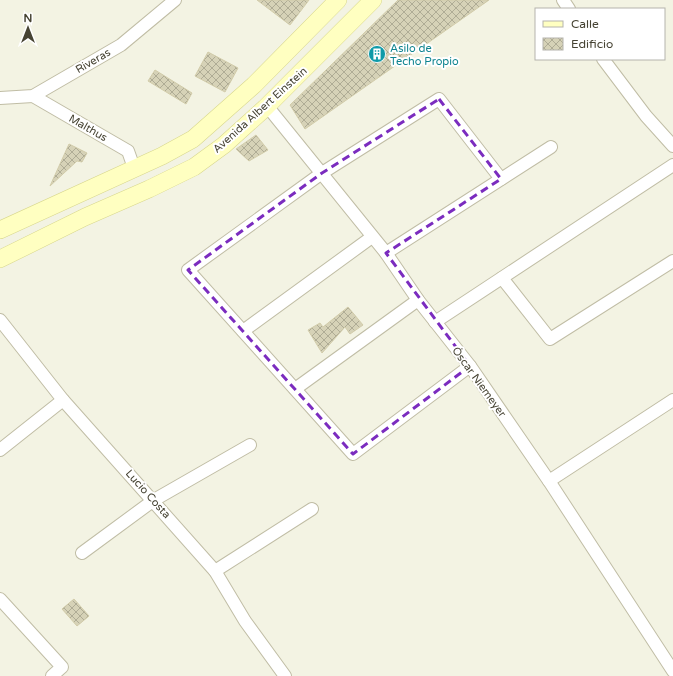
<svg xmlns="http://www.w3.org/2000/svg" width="673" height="676" viewBox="0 0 673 676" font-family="'Varela Round',sans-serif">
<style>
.building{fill:url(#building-cross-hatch);stroke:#d2ccaa}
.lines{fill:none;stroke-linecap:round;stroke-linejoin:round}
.street-casing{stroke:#c0bda5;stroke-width:14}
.secondary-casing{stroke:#d8d78d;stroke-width:18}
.street{stroke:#fff;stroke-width:12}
.secondary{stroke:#ffffc1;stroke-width:17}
.marked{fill:none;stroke:#7b2cbf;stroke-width:3;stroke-dasharray:8 5;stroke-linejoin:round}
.labels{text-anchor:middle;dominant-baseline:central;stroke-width:4;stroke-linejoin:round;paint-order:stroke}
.culture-label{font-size:11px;fill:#0d838f;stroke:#fff;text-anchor:start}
.street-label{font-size:11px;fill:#464333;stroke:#fff}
</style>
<defs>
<pattern id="building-cross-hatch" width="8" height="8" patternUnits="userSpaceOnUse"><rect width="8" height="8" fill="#d6d2b7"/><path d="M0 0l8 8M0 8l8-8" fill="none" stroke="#afac95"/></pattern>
</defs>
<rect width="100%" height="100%" fill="#f3f3e3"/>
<g class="building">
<path d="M257,0h52l-19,25z"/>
<path d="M398,0h91l-184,129 -15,-24z"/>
<path d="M208,52l30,16 -13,24 -30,-16z"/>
<path d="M155,70l37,23 -6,11 -38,-23z"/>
<path d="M256,135l12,15 -19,11 -13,-12z"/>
<path d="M69,144l18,9 -5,9 -5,-1 -27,25z"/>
<path d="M348,307l15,18 -13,9 -5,-7 -23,26 -14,-23 12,-7 3,4z"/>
<path d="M74,599l15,17 -12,10 -15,-17z"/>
</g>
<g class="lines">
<g class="street-casing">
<g id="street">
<path d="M563,0l6,9"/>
<path d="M603,59l43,57 27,30"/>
<path d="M33,96l95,55 6,17"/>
<path d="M0,98l33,-2 88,-51 54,-45"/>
<path d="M267,106l119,147 32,47 52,66 79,115 124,190"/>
<path d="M386,253l165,-106"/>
<path d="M502,278l48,61 123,-78"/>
<path d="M0,320l63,80 152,171 30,50 40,55"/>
<path d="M435,322l238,-157"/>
<path d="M243,331l129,-94"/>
<path d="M470,366l-117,88 -165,-184 134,-97 117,-74 62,80"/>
<path d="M295,389l123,-89"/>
<path d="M0,450l63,-50"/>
<path d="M549,481l124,-81"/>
<path d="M82,553l72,-53 96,-55"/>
<path d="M215,571l97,-62"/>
<path d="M0,599l62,68 -10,9"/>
</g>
</g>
<g class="secondary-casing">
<g id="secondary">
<path d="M0,230l162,-74 31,-17 61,-54 84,-85"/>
<path d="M0,259l85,-42 64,-28 45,-22 30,-22 41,-37 108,-108"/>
</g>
</g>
<use href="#street" class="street"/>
<use href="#secondary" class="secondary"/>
</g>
<path class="marked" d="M439,99l62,80 -115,74 84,113 -117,88 -165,-184 134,-97z"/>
<defs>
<g id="building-disc" transform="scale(0.9)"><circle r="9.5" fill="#0f9aa8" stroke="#fff"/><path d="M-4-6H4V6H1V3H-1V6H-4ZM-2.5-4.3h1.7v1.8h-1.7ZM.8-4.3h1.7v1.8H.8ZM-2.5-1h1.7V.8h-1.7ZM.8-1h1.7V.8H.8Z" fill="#fff"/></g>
</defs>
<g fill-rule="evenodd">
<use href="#building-disc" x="377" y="54"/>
</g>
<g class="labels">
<g class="culture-label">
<text x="390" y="48">Asilo de<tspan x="390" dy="13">Techo Propio</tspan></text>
</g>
<g class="street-label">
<text transform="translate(93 61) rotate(-30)">Riveras</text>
<text transform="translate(260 110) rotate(-42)">Avenida Albert Einstein</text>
<text transform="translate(88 128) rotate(30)">Malthus</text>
<text transform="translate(479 382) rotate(54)">Óscar Niemeyer</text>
<text transform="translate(148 494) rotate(48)">Lucio Costa</text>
</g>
</g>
<rect x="535" y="8" width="130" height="52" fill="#ffffff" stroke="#b5b4ad"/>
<rect x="543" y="21" width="20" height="6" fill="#ffffc1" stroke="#b5b4ad"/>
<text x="571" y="28" font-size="12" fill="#464333">Calle</text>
<rect x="543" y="38" width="20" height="12" fill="url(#building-cross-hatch)" stroke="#b5b4ad"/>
<text x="571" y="48" font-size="12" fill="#464333">Edificio</text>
<g transform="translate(28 28)" stroke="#ffffff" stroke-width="3" paint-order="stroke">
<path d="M0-3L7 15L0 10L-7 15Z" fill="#464333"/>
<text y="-6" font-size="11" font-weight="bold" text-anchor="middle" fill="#464333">N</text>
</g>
</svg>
